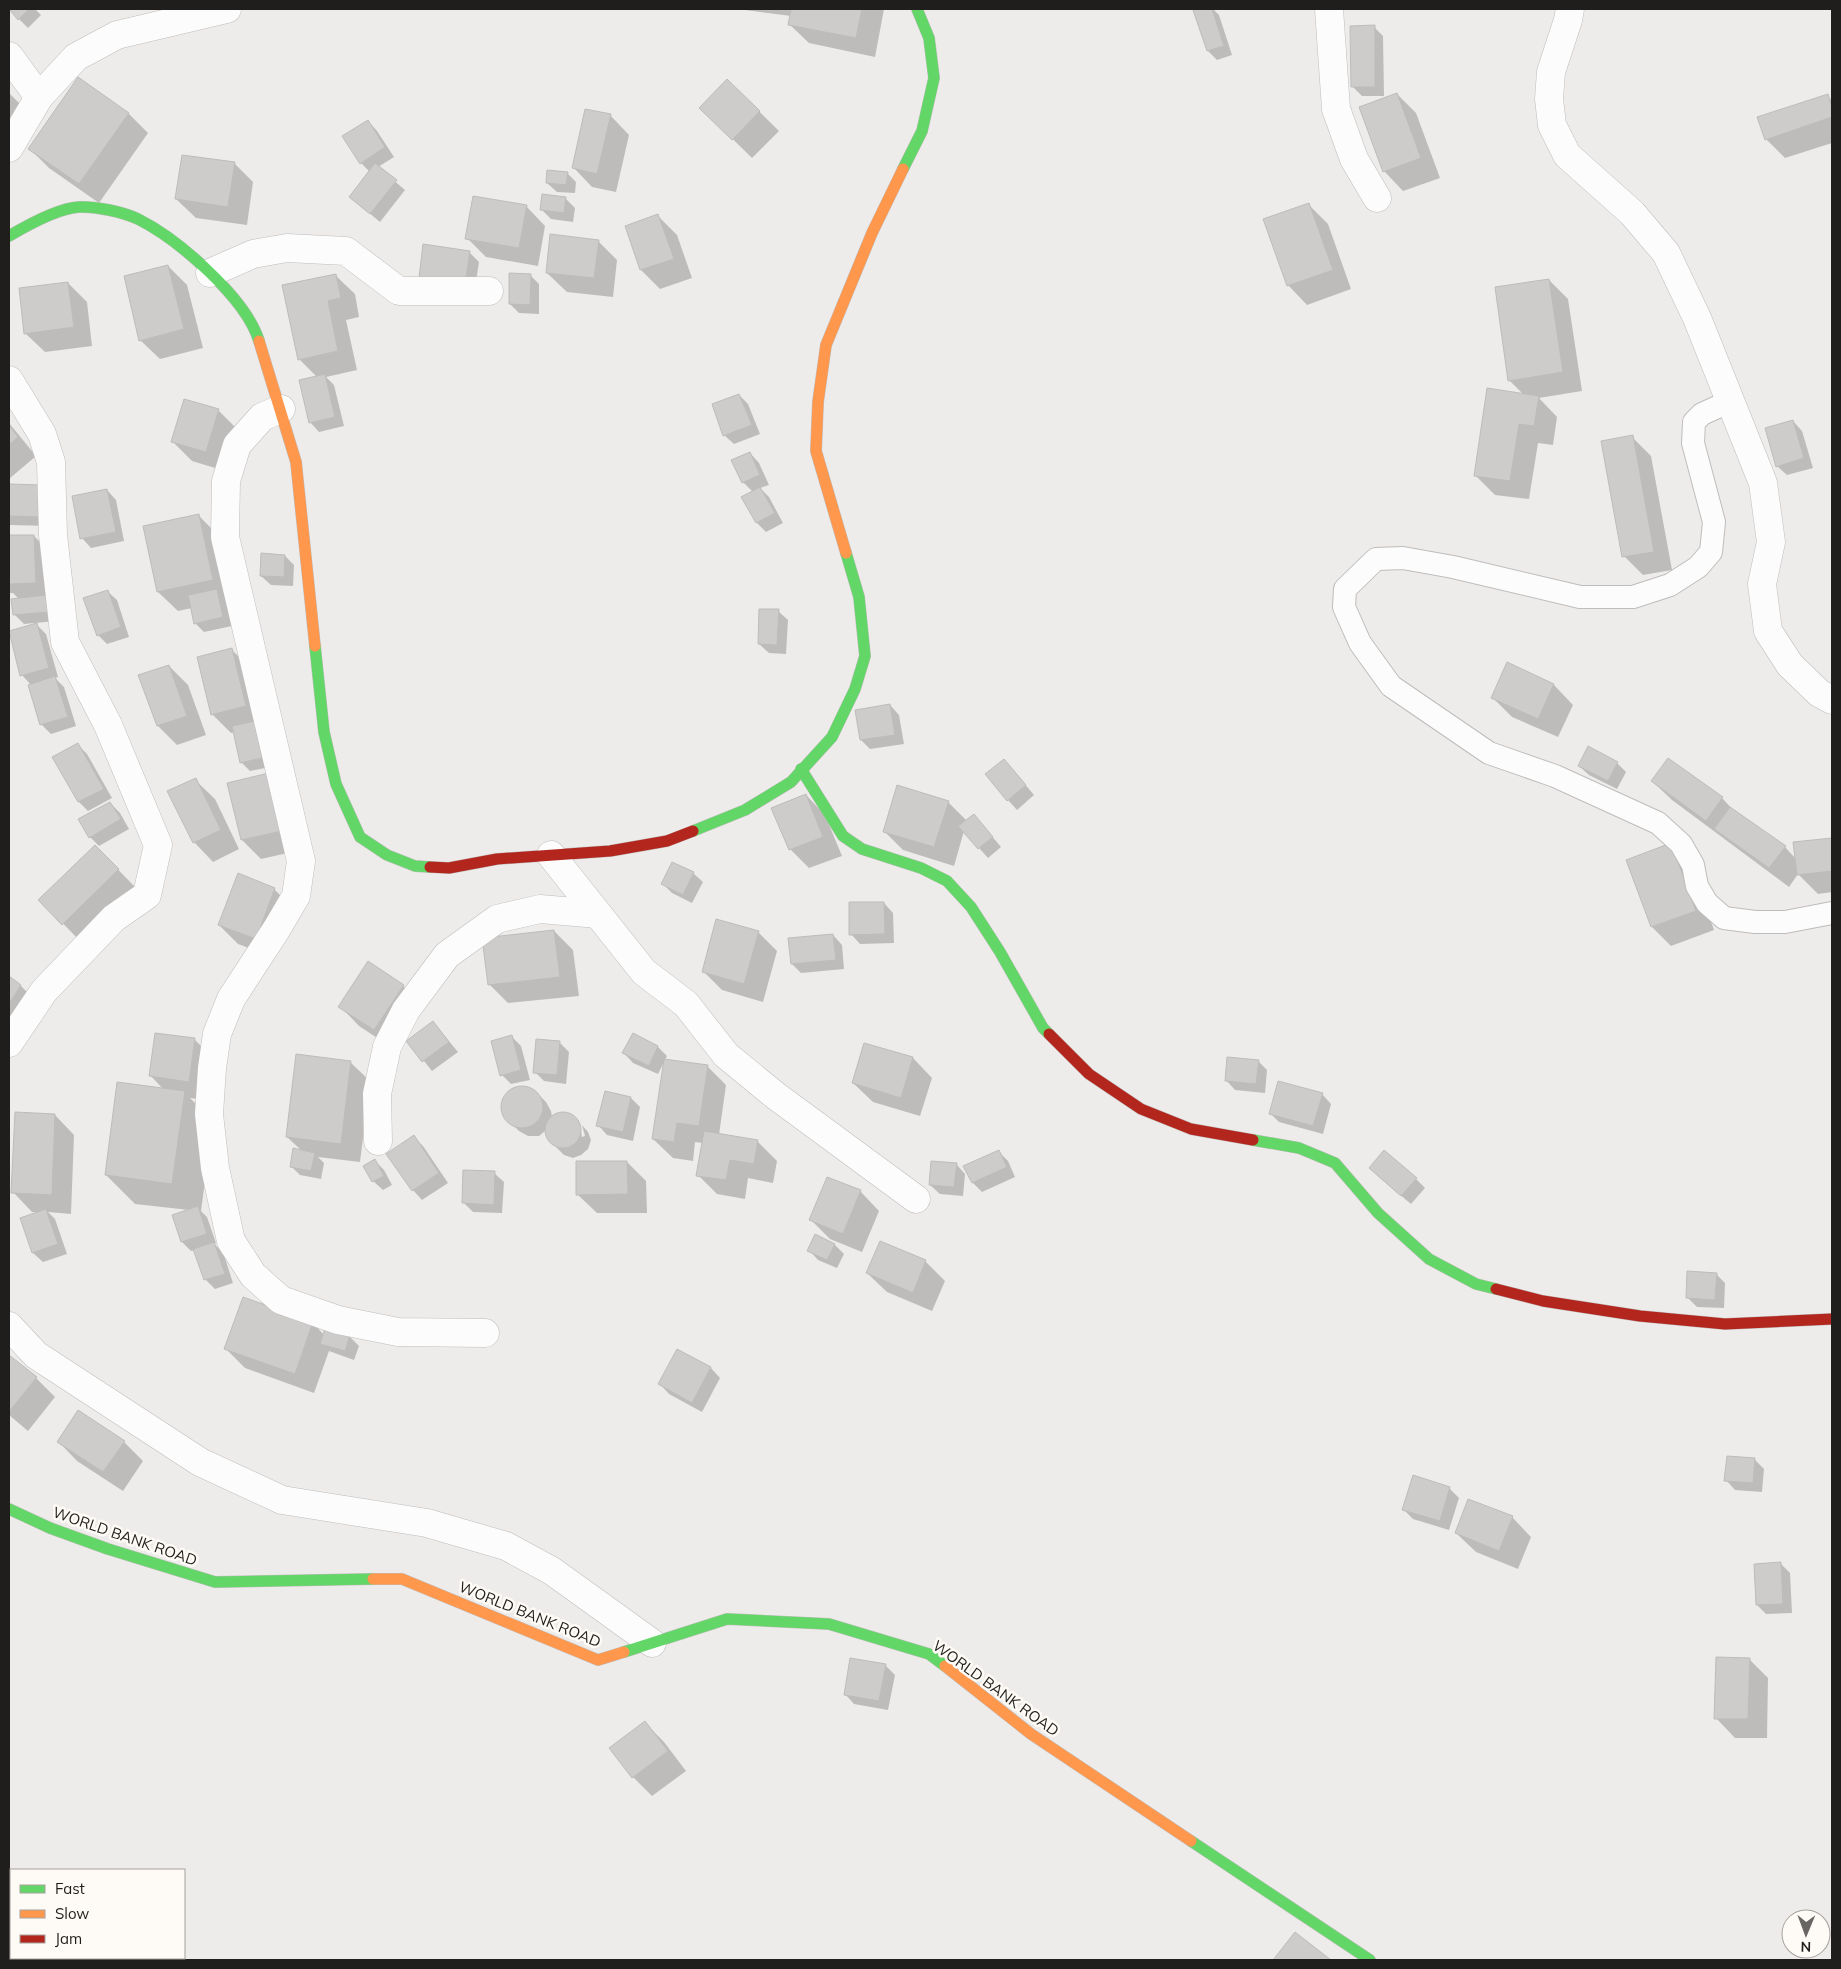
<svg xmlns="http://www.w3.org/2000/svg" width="1841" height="1969" viewBox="0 0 1841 1969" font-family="Mulish,sans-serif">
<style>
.shadow{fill:#0003}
.building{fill:#cdcccb;stroke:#bdbcbc}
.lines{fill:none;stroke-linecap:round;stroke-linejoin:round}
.lane-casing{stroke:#bfbdbc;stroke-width:24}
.street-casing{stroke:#bfbdbc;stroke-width:29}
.fast-casing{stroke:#bfbdbc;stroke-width:12}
.slow-casing{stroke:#bfbdbc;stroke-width:12}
.jam-casing{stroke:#bfbdbc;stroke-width:12}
.lane{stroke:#fcfcfc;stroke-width:22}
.street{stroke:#fcfcfc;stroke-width:28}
.fast{stroke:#63d668;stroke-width:11}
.slow{stroke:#ff974d;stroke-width:11}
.jam{stroke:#b3261e;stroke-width:11}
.labels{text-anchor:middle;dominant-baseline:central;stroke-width:5;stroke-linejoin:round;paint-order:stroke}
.street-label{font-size:15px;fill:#1f1e1c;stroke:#fefaf5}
</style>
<rect width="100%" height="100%" fill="#eeecea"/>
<g class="shadow">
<path d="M9,9h26l6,6 -13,13z"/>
<path d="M737,9h147l-9,48 -66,-14 -20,-19 2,-8z"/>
<path d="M1200,9h13l6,6 13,40 -15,5 -9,-9 -14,-40z"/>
<path d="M1374,27l9,9 1,60h-22l-10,-10z"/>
<path d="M727,80l52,51 -27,27 -51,-50z"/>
<path d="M9,93l20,20 -20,43z"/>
<path d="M1397,94l19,19 24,65 -37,13 -19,-20z"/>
<path d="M1827,95l5,6v42l-47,15 -19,-19z"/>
<path d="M129,114l19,19 -49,70 -50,-35 -19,-19z"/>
<path d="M610,115l19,20 -13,57 -24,-5 -19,-20z"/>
<path d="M368,121l9,10 17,26 -16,10 27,23 -25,32 -30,-25 20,-25 -9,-9z"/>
<path d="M234,163l19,19 -6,43 -51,-7 -20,-19z"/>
<path d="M567,173l9,9 -1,11 -18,-1 -10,-9z"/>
<path d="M565,198l10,10 -2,14 -22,-3 -9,-9z"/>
<path d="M1309,205l19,19 23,65 -44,16 -19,-20z"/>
<path d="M526,206l19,20 -7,40 -52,-9 -19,-19z"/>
<path d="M658,216l19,19 15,43 -32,11 -19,-19 -15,-43z"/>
<path d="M598,241l19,19 -4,37 -46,-5 -20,-19z"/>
<path d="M469,252l10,10 -5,32 -45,-7z"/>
<path d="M168,266l19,19 16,63 -43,11 -20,-19z"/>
<path d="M335,275l20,19 4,23 -13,3 11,50 -31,7 8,8 10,41 -25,6 -9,-10 7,-45 -18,-18z"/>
<path d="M530,275l9,9v30l-20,-1 -9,-9z"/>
<path d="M1549,280l19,19 14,92 -43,7 18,19 -4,28 -15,-2 -9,56 -34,-4 -20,-20 49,-80 -15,-15z"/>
<path d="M68,283l19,19 5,44 -47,6 -20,-19z"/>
<path d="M739,395l9,9 12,30 -26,10 -10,-9z"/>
<path d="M185,400l34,11 19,19 -13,41 -33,-10 -20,-20z"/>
<path d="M1793,421l9,10 11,37 -26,7 -10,-9z"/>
<path d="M9,423l27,33 -27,23z"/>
<path d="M1632,437l19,19 21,114 -29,5 -19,-19z"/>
<path d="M750,453l9,10 10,22 -9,3 9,9 14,26 -17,9 -9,-9 -4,-31 -10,-10z"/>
<path d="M9,485l32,1 8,40 -40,-1z"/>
<path d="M107,490l9,10 8,41 -33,7 -9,-10z"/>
<path d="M199,516l19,19 8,65 6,26 -28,6 -9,-9 -3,-15 -14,3 -20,-19 -14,-65z"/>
<path d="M34,536l19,19 4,66 -22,2 11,11 12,43 -3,1 9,9 12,39 -25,8 -10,-10 -10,-39 -9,-10 13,-52 -11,1 -9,-9 -2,-15 6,-1 -6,-6h-4v-56z"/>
<path d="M285,556l9,9 -1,21 -22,-1 -10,-9z"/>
<path d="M107,591l10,9 12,37 -22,7 -9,-9z"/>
<path d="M778,611l10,9 -2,34 -17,-1 -10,-9z"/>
<path d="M231,649l20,20 19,98 -20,4 -9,-9 -6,-30 -4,1 -19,-19z"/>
<path d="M1508,664l46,21 19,20 -15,32 -46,-20 -20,-20z"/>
<path d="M169,666l19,19 18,50 -29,10 -19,-19z"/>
<path d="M890,705l9,10 5,29 -34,5 -9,-9z"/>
<path d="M78,745l9,9 25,44 -24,13 -9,-9 -25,-45z"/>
<path d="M1617,763l9,9 -9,17 -28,-14 -10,-9z"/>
<path d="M1013,770l21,25 -17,15 -9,-10z"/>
<path d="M195,780l20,19 24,50 -26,13 -19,-20z"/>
<path d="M1652,781l70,17 13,14 50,35 11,12 -1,-16 37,-4v53l-14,2 -20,-20 -9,13 -117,-87z"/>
<path d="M229,783l72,67 -40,9 -19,-19z"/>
<path d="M806,795l19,20 17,41 -33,12 -19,-19z"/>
<path d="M948,802l19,19 7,-6 27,32 -13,11 -24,-27 -10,35 -51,-16 -19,-19z"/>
<path d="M110,803l10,10 9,16 -30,17 -9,-9z"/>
<path d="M1671,845l19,19 24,66 -43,16 -19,-19 -25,-66z"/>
<path d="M95,846l42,43 -55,54 -42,-43z"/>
<path d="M693,873l10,9 -11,21 -20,-10 -9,-9z"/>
<path d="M238,875l37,15 19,19 -19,49 -37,-14 -19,-19z"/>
<path d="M884,903l9,10 1,30 -34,1 -9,-10z"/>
<path d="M554,931l19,19 6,46 -71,7 -19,-19z"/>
<path d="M758,932l19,19 -14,51 -41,-12 -19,-19z"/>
<path d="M833,935l9,10 2,24 -43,4 -9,-9z"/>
<path d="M9,978l12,8 19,19 -31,46z"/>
<path d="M403,986l19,19 -28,44 -35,-23 -19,-20z"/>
<path d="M433,1022l25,30 -26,19 -24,-30z"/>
<path d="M633,1035l25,12 9,9 -2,4 42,6 19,19 -7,50 38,6 20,20 -4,22 -25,-5 -3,21 -28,-5 -19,-19 5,-32 -8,-1 -2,19 -20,-3 -20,-19 11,-77 -6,12 -25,-11 -9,-10z"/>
<path d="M512,1037l9,9 9,34 -19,4 -9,-9z"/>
<path d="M194,1039l19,19 -6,42 -17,-2 23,23 -12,90 6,6 9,26 -2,1 9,8 10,31 -18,6 -10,-10 -10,-29 -4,1 -9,-9 7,-32 -54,-6 -29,-29 58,-85 -13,-14z"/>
<path d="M559,1042l10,10 -3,32 -22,-3 -9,-9z"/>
<path d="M865,1044l48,14 19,20 -12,38 -47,-14 -20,-19z"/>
<path d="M1258,1061l9,9 -2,23 -30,-3 -9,-10z"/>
<path d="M350,1062l20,19 -10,81 -42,-5 6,6 -3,16 -21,-4 -9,-9 11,-15 -15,-14z"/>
<path d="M526,1087l10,5 10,10 5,9 1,6 11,-4 9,2 7,7 3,15 3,-1 -3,-11 6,7 3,8 -3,9 -7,6 -8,3 -9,-3 -17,-17 -2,-7 -6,5h-11l-9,-5 -10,-10 -6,-8v-10l4,-9 9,-6z"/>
<path d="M605,1092l26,6 9,9 -7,34 -26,-6 -9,-10z"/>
<path d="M1322,1094l9,10 -8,30 -44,-12 -9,-9z"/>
<path d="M55,1115l19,20 -3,79 -23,-2 7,7 12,35 -24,8 -10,-9 -12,-34 19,-7h-8l-19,-20z"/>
<path d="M413,1137l10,9 25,37 -26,17 -9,-10 -25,-36z"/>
<path d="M999,1152l9,9 7,16 -33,15 -9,-9 -8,-16z"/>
<path d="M375,1161l9,9 8,15 -9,5 -10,-9z"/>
<path d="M627,1162l19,19 1,32h-50l-20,-19z"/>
<path d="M956,1164l9,10 -2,22 -23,-2 -10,-9z"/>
<path d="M494,1173l10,9 -2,31 -29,-1 -10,-10z"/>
<path d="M1379,1177l37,2 9,9 -14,16z"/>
<path d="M860,1191l19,20 -17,41 -32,-13 -19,-19z"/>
<path d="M835,1245l9,9 -7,14 -19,-8 -9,-10z"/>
<path d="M925,1261l20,20 -13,30 -45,-19 -20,-19z"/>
<path d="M1716,1274l9,9 -1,25 -27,-1 -10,-10z"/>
<path d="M313,1323l11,12 25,1 10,10 -5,14 -25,-9 -15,42 -69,-25 -19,-19z"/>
<path d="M678,1351l33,17 9,10 -18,34 -33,-18 -9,-10z"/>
<path d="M9,1356l27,22 19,19 -27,34 -19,-16z"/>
<path d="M58,1441l66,1 19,19 -20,30 -46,-30z"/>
<path d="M1754,1459l10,10 -2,23 -27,-2 -9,-10z"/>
<path d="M1449,1488l10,10 -10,32 -36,-11 -9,-9z"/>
<path d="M1512,1517l19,20 -13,32 -42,-17 -20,-19z"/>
<path d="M1781,1564l9,9 2,40 -26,1 -9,-9z"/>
<path d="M1749,1659l19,19 -1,60h-32l-19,-20z"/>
<path d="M886,1666l9,9 -7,35 -34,-6 -9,-10z"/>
<path d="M645,1723l19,19 22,29 -34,25 -19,-19z"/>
<path d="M1295,1934l34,26h-54z"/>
</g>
<g class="building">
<path d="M9,9h20l-11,11z"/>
<path d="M791,9h71l-6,29 -68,-13z"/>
<path d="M1196,9h16l12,37 -17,5 -14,-41z"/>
<path d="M1375,25v62h-24l-1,-61z"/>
<path d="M78,77l51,36 -50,71 -51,-35z"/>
<path d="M727,79l33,32 -28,29 -33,-32z"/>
<path d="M1397,93l24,65 -38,14 -24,-65z"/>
<path d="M1828,94l4,13v10l-67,23 -8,-23z"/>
<path d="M585,109l26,5 -14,60 -25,-6z"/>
<path d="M368,120l17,27 -25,17 -18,-28z"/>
<path d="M182,155l53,7 -7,45 -53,-8z"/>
<path d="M375,163l22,17 -27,34 -21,-17z"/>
<path d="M547,170l21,2 -2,13 -20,-2z"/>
<path d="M542,194l24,3 -2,16 -24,-3z"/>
<path d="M473,196l54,9 -8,43 -54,-9z"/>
<path d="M1309,203l24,67 -46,16 -24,-67z"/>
<path d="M658,214l16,45 -34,11 -15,-44z"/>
<path d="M550,234l49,6 -5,38 -48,-5z"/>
<path d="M423,244l47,7 -5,34 -46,-7z"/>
<path d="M168,265l16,64 -45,12 -15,-65z"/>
<path d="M509,273l22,1 -1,31 -21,-1z"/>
<path d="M336,274l5,24 -13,3 10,50 -40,9 -16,-75z"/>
<path d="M1549,279l14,93 -55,9 -13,-94z"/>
<path d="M68,282l6,45 -50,7 -5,-46z"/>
<path d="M325,374l10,43 -26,6 -10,-43z"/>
<path d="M1487,388l52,8 -5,30 -15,-2 -9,57 -36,-5z"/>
<path d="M739,394l13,31 -29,11 -11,-32z"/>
<path d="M184,399l35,10 -13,43 -35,-10z"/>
<path d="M1793,420l11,38 -28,9 -11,-39z"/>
<path d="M9,425l9,12 -9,8z"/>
<path d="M1633,435l21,117 -32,5 -21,-116z"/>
<path d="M750,452l10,23 -18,8 -11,-23z"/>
<path d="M9,484l32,1 -1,32 -31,-1z"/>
<path d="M760,487l15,26 -19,10 -15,-26z"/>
<path d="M107,489l9,43 -36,7 -8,-43z"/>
<path d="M199,514l14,66 -56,12 -14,-66z"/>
<path d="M9,535h25l2,48 -27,1z"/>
<path d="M261,553l24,2 -1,22 -24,-1z"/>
<path d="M217,589l6,28 -29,7 -6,-29z"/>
<path d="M108,590l13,37 -24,9 -14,-38z"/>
<path d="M46,595l2,17 -35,3 -2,-16z"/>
<path d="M759,609h20l-2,36 -19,-1z"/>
<path d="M37,623l12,45 -29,8 -11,-45z"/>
<path d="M232,648l14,58 -35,9 -14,-58z"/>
<path d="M1507,662l47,22 -16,35 -47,-21z"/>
<path d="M169,665l18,51 -30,10 -19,-51z"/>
<path d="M55,676l13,41 -28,8 -12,-40z"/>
<path d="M890,704l5,31 -35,5 -5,-30z"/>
<path d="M255,721l7,37 -22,5 -8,-37z"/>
<path d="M78,743l26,46 -26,13 -26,-45z"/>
<path d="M1588,746l30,16 -10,19 -30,-15z"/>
<path d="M1668,758l55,39 -17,24 -55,-40z"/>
<path d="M1004,759l22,26 -19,16 -22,-27z"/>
<path d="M269,773l13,58 -41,9 -14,-57z"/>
<path d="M196,778l25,52 -28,13 -26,-52z"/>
<path d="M897,785l52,16 -15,46 -51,-15z"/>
<path d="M806,794l17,43 -34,13 -18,-42z"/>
<path d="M110,802l11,17 -32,19 -11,-19z"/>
<path d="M1730,807l56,39 -17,22 -55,-39z"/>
<path d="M974,814l19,23 -15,12 -20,-23z"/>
<path d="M1832,838v33l-35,4 -4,-33z"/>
<path d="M1671,843l25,68 -45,16 -25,-67z"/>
<path d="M95,845l24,24 -57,56 -24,-25z"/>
<path d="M672,862l22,10 -11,23 -22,-11z"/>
<path d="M238,873l37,15 -19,51 -38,-14z"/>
<path d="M849,902h35l1,32 -36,1z"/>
<path d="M716,919l43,12 -15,53 -42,-12z"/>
<path d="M554,930l6,47 -72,8 -6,-47z"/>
<path d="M833,934l3,26 -45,4 -3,-26z"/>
<path d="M368,961l36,24 -30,45 -36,-23z"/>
<path d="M9,976l12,9 -12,19z"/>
<path d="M433,1021l16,21 -27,20 -16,-21z"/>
<path d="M155,1033l40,5 -6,44 -40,-6z"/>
<path d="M633,1033l25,13 -9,20 -27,-13z"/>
<path d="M512,1035l9,35 -21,6 -9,-35z"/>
<path d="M536,1039l24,2 -3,34 -24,-2z"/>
<path d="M864,1043l49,14 -12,41 -49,-15z"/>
<path d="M296,1054l55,7 -10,83 -55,-7z"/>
<path d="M1227,1057l32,3 -3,24 -31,-3z"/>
<path d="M664,1059l44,6 -9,61 -22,-3 -3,19 -22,-3z"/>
<path d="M1278,1081l45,12 -10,33 -44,-12z"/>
<path d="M117,1082l68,9 -13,93 -67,-9z"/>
<circle cx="522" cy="1107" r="21"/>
<path d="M605,1091l26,6 -8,35 -27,-6z"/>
<circle cx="563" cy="1130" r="18"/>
<path d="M15,1112l40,2 -3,81 -41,-2z"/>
<path d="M704,1131l54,9 -4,24 -24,-4 -4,20 -30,-4z"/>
<path d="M414,1135l25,38 -27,18 -26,-37z"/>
<path d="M293,1148l22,5 -4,18 -21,-4z"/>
<path d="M999,1150l8,17 -35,16 -9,-17z"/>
<path d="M1384,1150l33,28 -16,18 -32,-28z"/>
<path d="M375,1159l9,17 -12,6 -9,-16z"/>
<path d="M576,1161h51l1,33 -52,1z"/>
<path d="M931,1161l26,2 -3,24 -25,-2z"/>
<path d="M463,1170l32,1 -1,34 -32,-2z"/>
<path d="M827,1177l34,13 -18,44 -34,-14z"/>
<path d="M198,1206l9,28 -26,8 -9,-27z"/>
<path d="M46,1209l12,35 -26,9 -12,-35z"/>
<path d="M815,1234l20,10 -8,16 -20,-9z"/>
<path d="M880,1241l46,19 -13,33 -47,-20z"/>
<path d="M214,1242l11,32 -21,6 -11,-31z"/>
<path d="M1687,1271l30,2 -2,27 -29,-2z"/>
<path d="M243,1297l70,25 -18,52 -71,-25z"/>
<path d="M325,1328l25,7 -5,16 -25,-7z"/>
<path d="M677,1349l34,18 -19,36 -34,-19z"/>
<path d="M9,1355l28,22 -28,35z"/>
<path d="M78,1410l47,31 -22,31 -46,-30z"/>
<path d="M1727,1456l28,2 -2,25 -29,-2z"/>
<path d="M1413,1475l37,12 -10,34 -38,-11z"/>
<path d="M1468,1499l45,17 -14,35 -44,-18z"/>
<path d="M1781,1562l2,42 -27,1 -2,-41z"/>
<path d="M1716,1657l34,1 -2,61h-34z"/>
<path d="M850,1658l36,6 -7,37 -35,-6z"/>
<path d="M645,1721l23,30 -36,27 -23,-30z"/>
<path d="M1295,1932l36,28h-58z"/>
</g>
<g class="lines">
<g class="lane-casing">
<path id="lane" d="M1731,401l-29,13 -8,8 -1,21 21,79 -3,30 -13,15 -28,18 -37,12h-53l-127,-30 -50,-9 -27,1 -31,30 -1,18 16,36 31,43 98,67 66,23 103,47 23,21 12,21 4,21 10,17 17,15 31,4h30l47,-9"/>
</g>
<g class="street-casing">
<g id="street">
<path d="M1329,9l7,100 18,50 23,39"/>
<path d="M1570,9l-2,11 -17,52 -2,27 3,26 15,30 65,58 34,40 31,65 66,165 8,59 -9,42 6,47 22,34 29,28 13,7"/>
<path d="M9,56l30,41"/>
<path d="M9,148l30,-51 37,-40 41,-22 110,-26"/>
<path d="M210,273l43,-19 34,-6 59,3 53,40h90"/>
<path d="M9,380l33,54 9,28 2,73 12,107 43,83 50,120 -11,50 -33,23 -70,73 -35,52"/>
<path d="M281,409l-19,8 -25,28 -11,36 -1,56 76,324 -5,35 -20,34 -45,69 -14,35 -5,34 -3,46 6,54 16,73 22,34 28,25 57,20 60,12 87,1"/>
<path d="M551,855l93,117 42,32 40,51 50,41 140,103"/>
<path d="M378,1141l-1,-47 10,-47 19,-37 41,-55 50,-36 43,-10 58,5"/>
<path d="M9,1326l27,29 164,107 82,38 145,23 79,23 46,25 100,72"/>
</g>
</g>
<g class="fast-casing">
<g id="fast">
<path d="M903,169l19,-38 12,-53 -5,-40 -12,-29"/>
<path d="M9,236c17,-10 50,-28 70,-29 16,-1 44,5 59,12 40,20 108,79 121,122"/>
<path d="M315,646l9,86 12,52 24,53 27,18 28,11 15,1"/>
<path d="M801,769l42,67 19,13 59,19 26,13 24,26 29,45 43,76 6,6"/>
<path d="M693,831l52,-21 46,-28 41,-45 23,-48 10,-33 -6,-59 -13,-44"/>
<path d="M1253,1140l46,8 36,15 43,50 51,46 47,25 20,5"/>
<path d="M9,1509l41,19 58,21 107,33 158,-3"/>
<path d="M624,1652l103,-33 102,5 100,30 16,12"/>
<path d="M1191,1841l179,119"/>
</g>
</g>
<g class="slow-casing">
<g id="slow">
<path d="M259,341l37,121 19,184"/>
<path d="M846,553l-30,-102 2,-49 8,-57 46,-112 31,-64"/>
<path d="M373,1579h29l196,81 26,-8"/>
<path d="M945,1666l86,68 160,107"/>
</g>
</g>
<g class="jam-casing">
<g id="jam">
<path d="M430,867l19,1 48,-9 113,-8 57,-10 26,-10"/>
<path d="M1049,1034l40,40 52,35 50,20 62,11"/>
<path d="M1496,1289l47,12 97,15 85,8 107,-5"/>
</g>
</g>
<use href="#lane" class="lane"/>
<use href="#street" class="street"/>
<use href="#fast" class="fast"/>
<use href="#slow" class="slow"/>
<use href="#jam" class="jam"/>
</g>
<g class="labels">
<g class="street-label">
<text transform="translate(125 1536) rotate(19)">WORLD BANK ROAD</text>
<text transform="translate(530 1614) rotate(22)">WORLD BANK ROAD</text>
<text transform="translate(996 1688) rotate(36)">WORLD BANK ROAD</text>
</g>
</g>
<rect width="1841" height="1969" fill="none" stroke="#1f1e1c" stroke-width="20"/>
<rect x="10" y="1869" width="175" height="90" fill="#fefaf5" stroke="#a5a29e"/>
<rect x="20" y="1885" width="25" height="8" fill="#63d668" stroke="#a5a29e"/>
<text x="55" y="1894" font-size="15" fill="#1f1e1c">Fast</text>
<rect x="20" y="1910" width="25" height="8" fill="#ff974d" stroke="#a5a29e"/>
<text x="55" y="1919" font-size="15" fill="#1f1e1c">Slow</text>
<rect x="20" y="1935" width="25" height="8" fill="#b3261e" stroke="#a5a29e"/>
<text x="55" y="1944" font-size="15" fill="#1f1e1c">Jam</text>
<g transform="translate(1806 1934) rotate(181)"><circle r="24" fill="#fefaf5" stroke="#a5a29e"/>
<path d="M0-4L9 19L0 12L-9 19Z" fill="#676664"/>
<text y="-8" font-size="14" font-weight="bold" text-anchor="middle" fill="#1f1e1c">N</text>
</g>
</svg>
